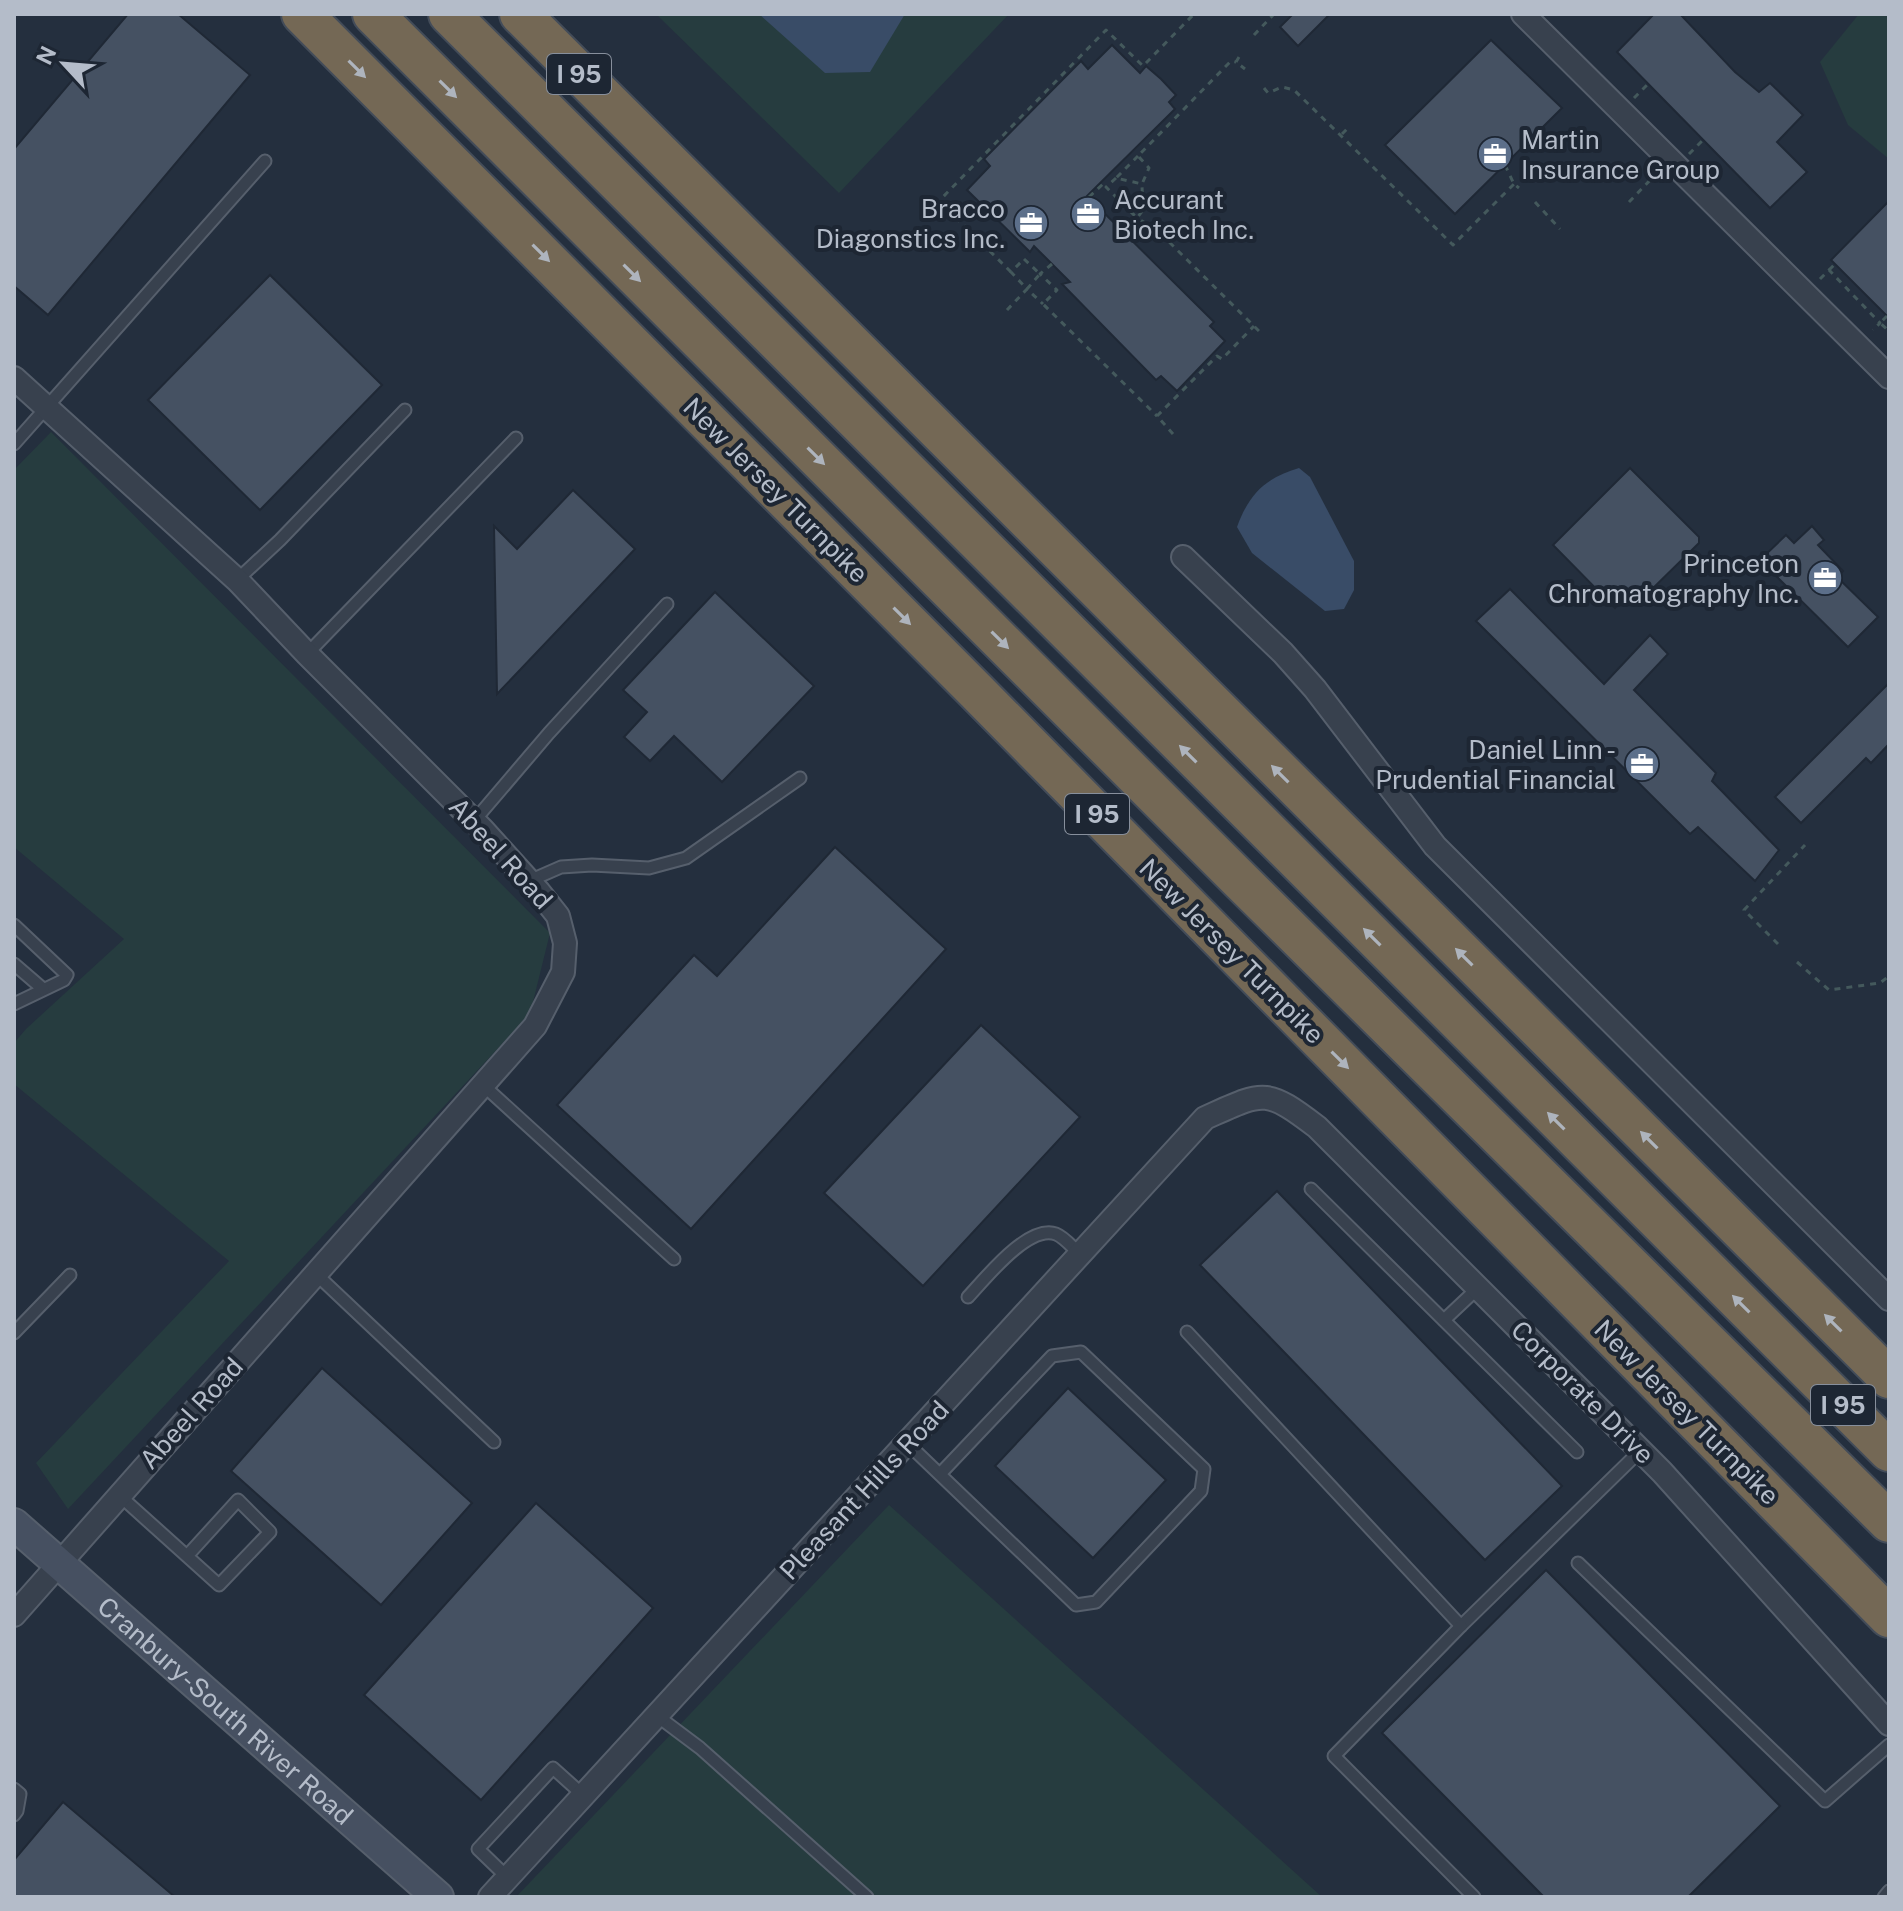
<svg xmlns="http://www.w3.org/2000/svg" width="1903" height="1911" viewBox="0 0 1903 1911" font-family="'Public Sans',sans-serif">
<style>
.green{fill:#263c3f}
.water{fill:#394c67}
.building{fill:#455162;stroke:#1f2835;stroke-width:2}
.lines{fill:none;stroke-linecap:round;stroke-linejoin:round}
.lane-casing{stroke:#565f6c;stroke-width:15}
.street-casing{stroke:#565f6c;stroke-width:26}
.secondary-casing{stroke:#565f6c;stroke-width:34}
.highway-casing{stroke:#434c59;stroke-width:44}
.path{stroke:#44595c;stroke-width:3;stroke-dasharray:6 6;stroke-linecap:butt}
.lane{stroke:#38414e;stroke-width:11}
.street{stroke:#38414e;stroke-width:22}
.secondary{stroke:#465061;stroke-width:30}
.highway{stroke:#746855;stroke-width:40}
.oneway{fill:#aeb4bd}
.labels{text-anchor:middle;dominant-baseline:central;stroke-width:8;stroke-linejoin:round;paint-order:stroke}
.shield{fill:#1d2633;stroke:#878f9c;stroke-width:2}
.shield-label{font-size:24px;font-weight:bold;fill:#b4bcc9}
.poi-label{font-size:26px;fill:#b4bcc9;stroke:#1d2633;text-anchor:end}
.street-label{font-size:26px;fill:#b4bcc9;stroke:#1d2633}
</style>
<rect width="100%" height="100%" fill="#242f3e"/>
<g class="green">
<path d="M656,14h353l-170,179z"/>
<path d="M1859,14h30v145l-41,-34 -28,-63z"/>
<path d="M51,432l499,501 -20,81 -462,495 -32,-46 193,-202 -215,-177v-41l12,-14 98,-90 -110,-92v-377z"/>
<path d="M889,1505l433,392h-806z"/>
</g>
<g class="water">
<path d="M759,14h146l-35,58 -45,1z"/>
<path d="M1299,468l11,9 44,84v29l-10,19 -19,2 -73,-58 -15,-26c12,-33 28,-49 62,-59z"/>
</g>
<g class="building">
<path d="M128,14h50l72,61 -202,240 -34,-29v-137z"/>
<path d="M1293,14h37l-32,32 -18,-19z"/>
<path d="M1654,14h26l55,58 24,20 11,-9 33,32 -26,27 30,30 -37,36 -153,-156z"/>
<path d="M1491,40l71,68 -107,106 -70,-69z"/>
<path d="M1112,45l28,28 6,-7 15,13 15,16 -7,7 6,7 -88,87 127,126 -4,4 15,15 -48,50 -16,-15 -5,4 -94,-96 8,-2 -36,-36 -4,6 -63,-62 23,-24 -6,-7 97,-98 7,8z"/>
<path d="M1889,201v117l-58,-58z"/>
<path d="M270,275l112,110 -122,125 -112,-110z"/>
<path d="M1630,468l69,69v6l-55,54 -10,-10 -19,21 -62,-63z"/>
<path d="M573,490l62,59 -138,145 -3,-168 23,23z"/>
<path d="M1812,526l12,14 -6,5 25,26 -6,6 41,40 -30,30 -88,-87 26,-25 8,8z"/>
<path d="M1510,589l94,95 46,-49 18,19 -34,36 82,83 -4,8 67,69 -24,31 -57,-54 -8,7 -214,-213z"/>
<path d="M715,592l99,94 -92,96 -48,-46 -24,25 -26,-24 23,-25 -24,-22z"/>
<path d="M1889,683v61l-18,19 -5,-5 -65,65 -26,-26z"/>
<path d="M835,847l111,102 -255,280 -134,-124 137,-150 23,21z"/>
<path d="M981,1025l99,92 -157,169 -99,-93z"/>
<path d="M1277,1191l285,295 -77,74 -285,-295z"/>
<path d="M322,1368l150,135 -91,102 -150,-134z"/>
<path d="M1068,1388l98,92 -73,78 -98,-92z"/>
<path d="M536,1503l117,105 -172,192 -117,-105z"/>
<path d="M1546,1570l234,236 -92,91h-144l-162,-164z"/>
<path d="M63,1802l112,95h-161v-37z"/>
</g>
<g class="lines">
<g class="lane-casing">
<g id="lane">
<path d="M14,444l251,-283"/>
<path d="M237,580l43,-40 125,-130"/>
<path d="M307,654l209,-216"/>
<path d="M474,821l75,-88 118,-129"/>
<path d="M529,881l32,-14 31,-2 57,3 37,-10 114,-80"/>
<path d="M14,925l53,50 -3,5 -50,24"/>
<path d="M14,964l29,25"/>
<path d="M483,1085l191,174"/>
<path d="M1311,1189l266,263"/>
<path d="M317,1275l177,167"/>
<path d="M968,1297c17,-18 60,-73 88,-63 8,3 17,14 24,20"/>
<path d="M1444,1320l34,-32"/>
<path d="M1187,1332l274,294 180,-176"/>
<path d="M14,1333l56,-58"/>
<path d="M907,1443l169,162 20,-3 105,-111 3,-22 -123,-117 -29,4 -112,118"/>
<path d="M119,1495l100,90 51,-53 -32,-32 -51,56"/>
<path d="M1578,1563l247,238 64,-56"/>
<path d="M1461,1626l-127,130 140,141"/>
<path d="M656,1715l44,33 167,149"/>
<path d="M14,1789l6,5 -3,17 -3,4"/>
<path d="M507,1877l-29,-28 75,-81 30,27"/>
<path d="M1884,1897l5,-6"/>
</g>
</g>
<g class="street-casing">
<g id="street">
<path d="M1523,14l366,363"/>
<path d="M14,378l223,202 70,74 176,176 56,62 19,24 7,27 -2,29 -28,54 -521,589"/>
<path d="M1183,557l100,96 32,36 120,157 454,453"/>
<path d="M490,1897l715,-779c58,-26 60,-31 112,9l345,345 227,252"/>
</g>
</g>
<g class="secondary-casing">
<g id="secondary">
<path id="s1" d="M14,1524l424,373"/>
</g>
</g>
<g class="highway-casing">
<g id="highway">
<path d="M302,14l673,676 914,927"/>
<path d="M373,14l866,865 650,643"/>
<path d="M449,14l1440,1437"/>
<path d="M520,14l1369,1364"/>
</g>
</g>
<g class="path">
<path d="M1254,35l20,-21"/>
<path d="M1239,57l-3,5 9,7"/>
<path d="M1264,88l4,5 14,-6 12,3 159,155 61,-61"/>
<path d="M1634,98l14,-14"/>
<path d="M1342,134l6,-6"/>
<path d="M1689,154l15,-15"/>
<path d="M1138,156l-22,22 26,6 7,-16 -11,-12 93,-95 5,1"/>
<path d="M1505,165l9,19 5,4"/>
<path d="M1116,178l-10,9 31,31 6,-8 -1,-24"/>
<path d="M1089,197l14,-13 3,3"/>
<path d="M1535,202l25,27"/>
<path d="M1629,202l26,-27"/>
<path d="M1122,230l15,-12 20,12 103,102"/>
<path d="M1024,259l16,15 -13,15 -16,-17z"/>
<path d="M1052,264l-12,10 17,16 -14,14 114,112"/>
<path d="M1829,270l6,-6"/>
<path d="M1011,272l-72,-71 167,-171 37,36 51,-52"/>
<path d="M1820,279l9,-9 51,53 -7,7"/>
<path d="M1007,310l20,-21 16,15"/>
<path d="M1887,316l-7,7 9,8"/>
<path d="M1173,434l-16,-18 60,-60 5,3 32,-33"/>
<path d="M1778,944l-34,-34 61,-65"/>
<path d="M1797,962l32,28 51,-7 9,-7"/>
</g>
<use href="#lane" class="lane"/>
<use href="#street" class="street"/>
<use href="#secondary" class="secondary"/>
<use href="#highway" class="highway"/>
</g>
<defs><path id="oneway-solid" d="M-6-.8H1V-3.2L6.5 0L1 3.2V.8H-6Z" transform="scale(2)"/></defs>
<g class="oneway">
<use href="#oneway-solid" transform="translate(357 69) rotate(45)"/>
<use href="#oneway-solid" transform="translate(448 89) rotate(45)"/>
<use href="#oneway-solid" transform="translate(541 253) rotate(45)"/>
<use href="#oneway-solid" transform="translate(632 273) rotate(45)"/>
<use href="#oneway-solid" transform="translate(816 456) rotate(45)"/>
<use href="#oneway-solid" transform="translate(902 616) rotate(45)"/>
<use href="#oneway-solid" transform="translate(1000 640) rotate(45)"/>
<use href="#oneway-solid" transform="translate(1188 754) rotate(-135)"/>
<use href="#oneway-solid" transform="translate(1280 774) rotate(-135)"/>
<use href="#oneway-solid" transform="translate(1372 937) rotate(-135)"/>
<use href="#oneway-solid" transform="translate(1464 957) rotate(-135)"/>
<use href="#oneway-solid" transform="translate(1340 1060) rotate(45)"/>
<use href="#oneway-solid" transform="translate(1556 1121) rotate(-135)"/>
<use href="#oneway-solid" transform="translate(1649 1140) rotate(-135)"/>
<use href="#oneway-solid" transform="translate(1741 1304) rotate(-135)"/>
<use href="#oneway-solid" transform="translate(1833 1323) rotate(-135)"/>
</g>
<defs>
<g id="office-disc" transform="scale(1.8)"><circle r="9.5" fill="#5c6f8a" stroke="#1d2633"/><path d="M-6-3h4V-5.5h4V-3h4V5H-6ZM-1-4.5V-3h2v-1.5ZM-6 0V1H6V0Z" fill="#fff"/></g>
</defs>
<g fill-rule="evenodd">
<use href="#office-disc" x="1495" y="154"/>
<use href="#office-disc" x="1088" y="214"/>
<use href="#office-disc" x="1031" y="223"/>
<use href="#office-disc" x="1825" y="578"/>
<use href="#office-disc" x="1642" y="764"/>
</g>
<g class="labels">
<g class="shield">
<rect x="547" y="54" width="64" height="40" rx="6"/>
<rect x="1065" y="794" width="64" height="40" rx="6"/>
<rect x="1811" y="1385" width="64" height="40" rx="6"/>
</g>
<g class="shield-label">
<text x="579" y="74">I 95</text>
<text x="1097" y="814">I 95</text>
<text x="1843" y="1405">I 95</text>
</g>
<g class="poi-label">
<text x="1521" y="139" text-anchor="start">Martin<tspan x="1521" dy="30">Insurance Group</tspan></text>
<text x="1114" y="199" text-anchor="start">Accurant<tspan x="1114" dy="30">Biotech Inc.</tspan></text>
<text x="1005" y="208">Bracco<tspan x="1005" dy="30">Diagonstics Inc.</tspan></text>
<text x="1799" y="563">Princeton<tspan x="1799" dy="30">Chromatography Inc.</tspan></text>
<text x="1616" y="749">Daniel Linn -<tspan x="1616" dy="30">Prudential Financial</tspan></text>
</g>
<g class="street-label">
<text transform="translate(776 490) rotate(45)">New Jersey Turnpike</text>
<text transform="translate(501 853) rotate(48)">Abeel Road</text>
<text transform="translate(1232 951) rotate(45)">New Jersey Turnpike</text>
<text transform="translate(1583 1392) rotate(45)">Corporate Drive</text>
<text transform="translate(1687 1412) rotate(45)">New Jersey Turnpike</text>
<text transform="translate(191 1413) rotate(-48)">Abeel Road</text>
<text transform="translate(864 1490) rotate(-47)">Pleasant Hills Road</text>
<text stroke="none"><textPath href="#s1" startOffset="282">Cranbury-South River Road</textPath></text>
</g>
</g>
<rect width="1903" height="1911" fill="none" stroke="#b4bcc9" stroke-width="32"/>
<g transform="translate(64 64) rotate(296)" stroke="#1d2633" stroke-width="6" paint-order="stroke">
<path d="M0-6L14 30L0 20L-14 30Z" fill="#b4bcc9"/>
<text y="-12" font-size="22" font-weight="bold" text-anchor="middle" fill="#b4bcc9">N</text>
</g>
</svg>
